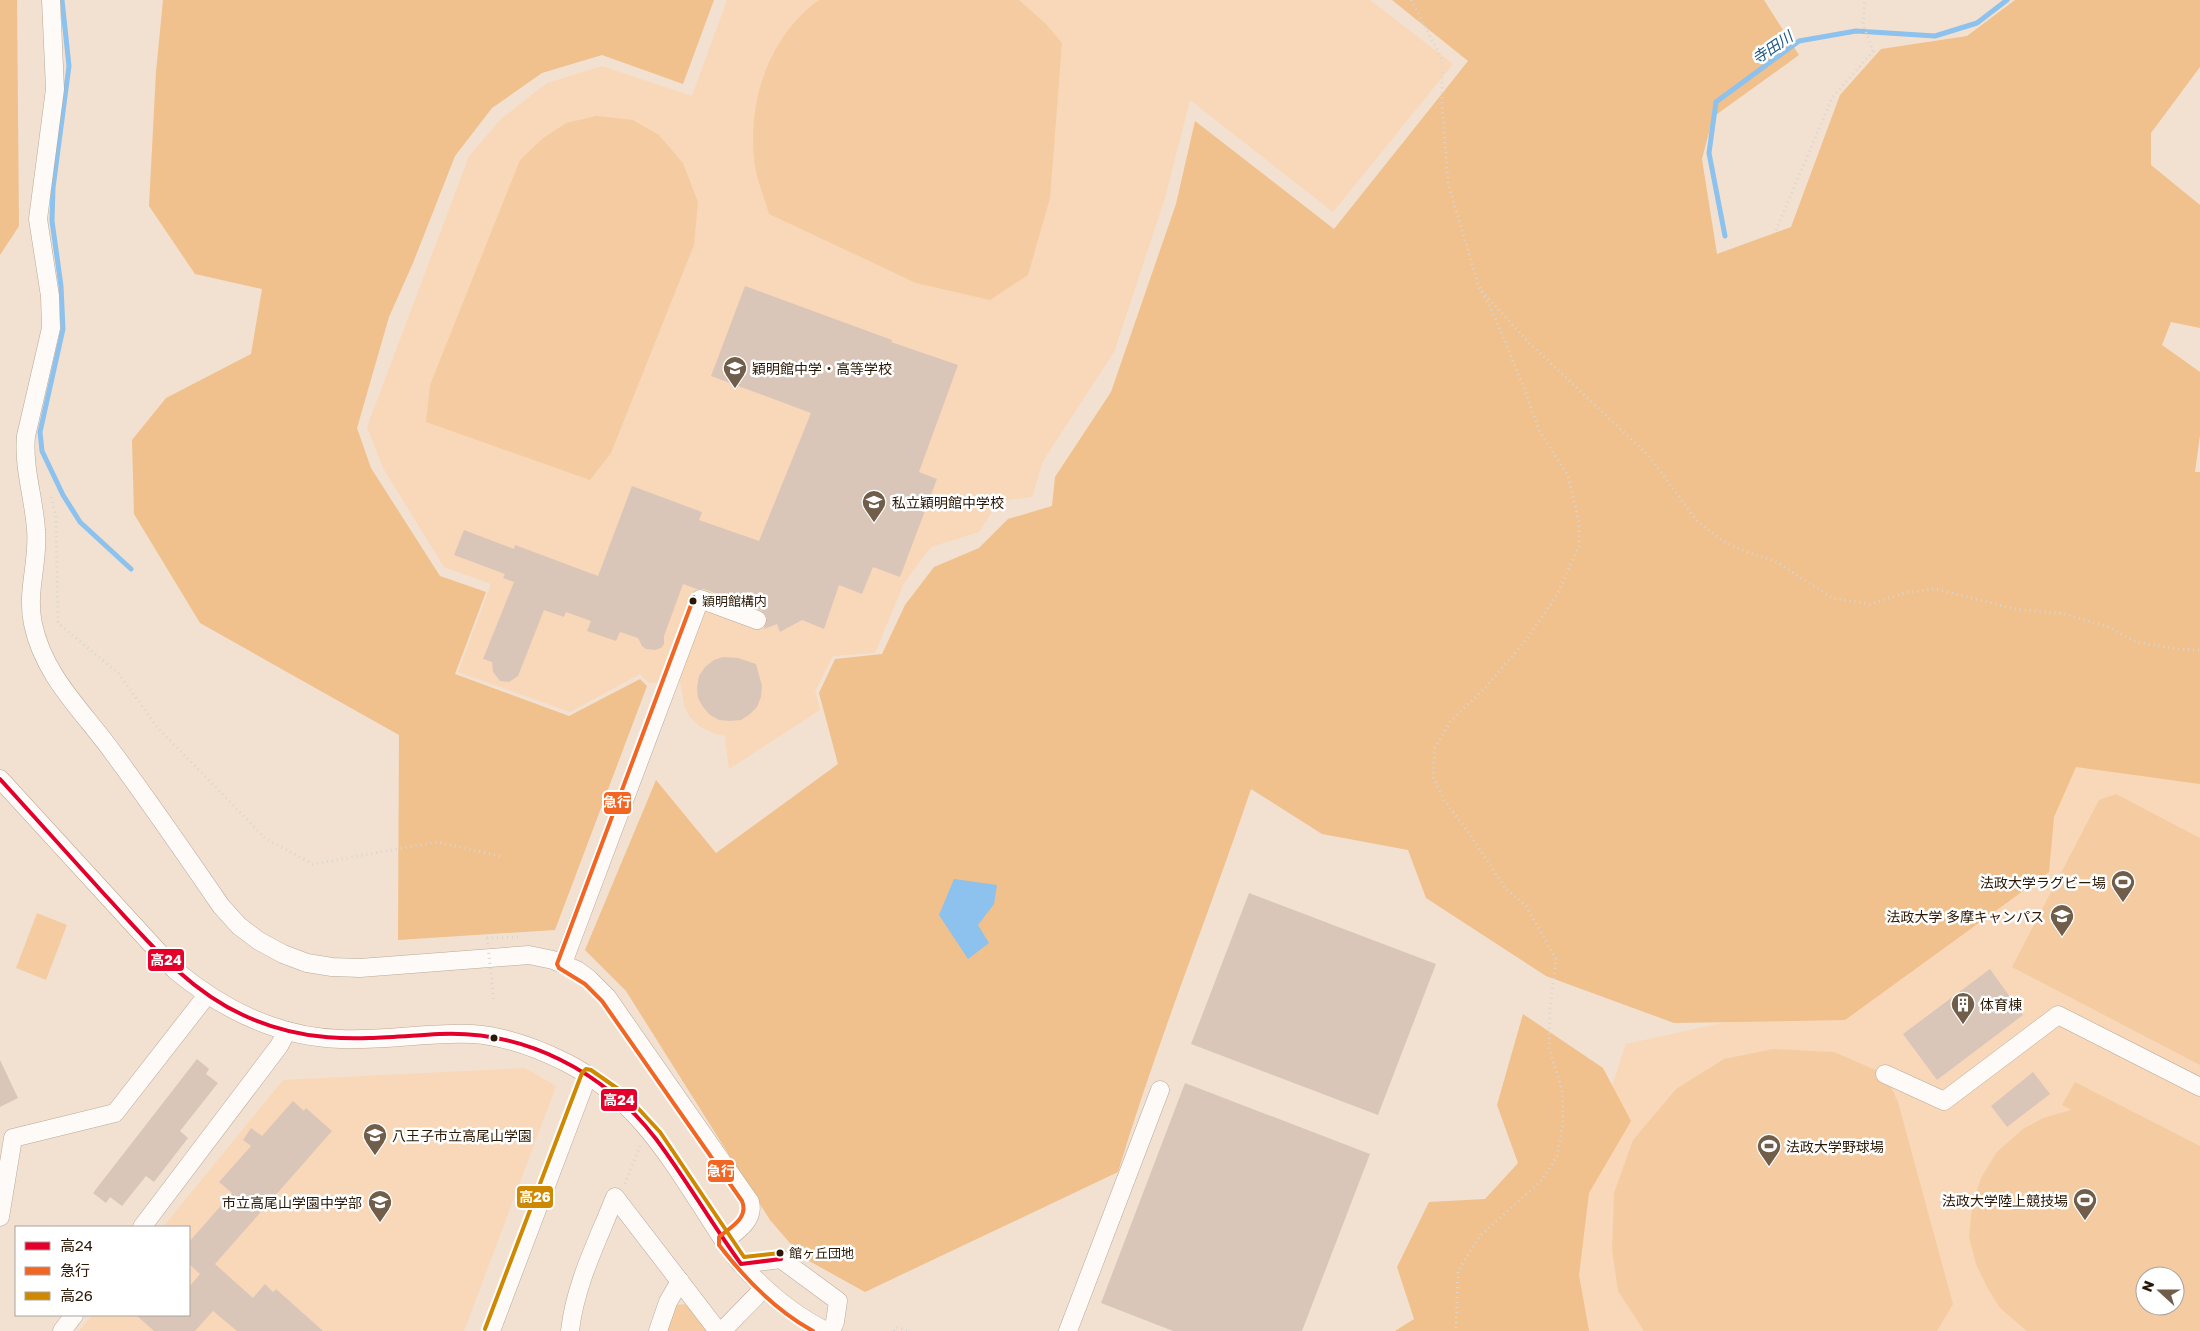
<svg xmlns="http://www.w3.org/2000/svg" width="2200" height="1331" viewBox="0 0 2200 1331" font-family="'Golos Text','Noto Sans JP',sans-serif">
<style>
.built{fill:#f8d8b8;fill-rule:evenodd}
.green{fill:#f5cca2;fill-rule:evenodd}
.forest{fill:#f0c08d}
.water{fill:#8cc2ed}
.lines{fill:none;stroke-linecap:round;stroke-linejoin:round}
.stream{stroke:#8cc2ed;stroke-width:5}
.building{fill:#dac6b9}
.minor-casing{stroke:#b9a998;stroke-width:19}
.path{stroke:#dad5d0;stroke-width:3;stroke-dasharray:1 4;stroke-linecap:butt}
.minor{stroke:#fdfaf8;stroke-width:18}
.path-bridge{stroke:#dad5d0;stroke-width:3;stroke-dasharray:1 4;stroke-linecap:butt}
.bus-1-casing{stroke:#fff;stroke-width:8}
.bus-2-casing{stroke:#fff;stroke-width:8}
.bus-3-casing{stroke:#fff;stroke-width:8}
.bus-1{stroke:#e4002b;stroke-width:4}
.bus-2{stroke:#f26522;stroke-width:4}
.bus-3{stroke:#ce8901;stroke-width:4}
.bus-dot{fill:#2a1704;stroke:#fff;stroke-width:2}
.labels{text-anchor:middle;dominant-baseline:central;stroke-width:5;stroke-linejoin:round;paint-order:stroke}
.bus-label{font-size:13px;fill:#2a1704;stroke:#fff;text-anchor:start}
.poi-label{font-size:14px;fill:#2a1704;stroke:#fff;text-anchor:start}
.water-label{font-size:15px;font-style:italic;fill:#1b5783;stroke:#fff}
.line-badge{stroke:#fff;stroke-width:2}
.badge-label{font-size:14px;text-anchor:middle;font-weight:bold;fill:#fff}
</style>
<rect width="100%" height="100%" fill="#f2e1d0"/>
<g class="built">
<path d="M727,0h643l83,64 -120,148 -143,-112 -25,98 -51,154 -71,109 -11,36 -33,4 -20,31 -48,15 -27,36 -29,70 -42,3 -18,35 5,19 -91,59 -4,-33 -12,-3 -14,-7 -10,-10 -5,-11 -4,-24 -31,2 -9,-9 -70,38 -112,-40 33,-88 -47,-17 -61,-99 -16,-41 102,-271 32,-37 46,-36 55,-17 90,30z"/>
<path d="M2200,642v689h-621l-35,-45 82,-242 227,-50 253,-326zM2145,1276h30v30h-30z"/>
<path d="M525,1068l31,18 -92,245h-385l13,-16h97v-88h-26l120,-147z"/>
</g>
<g class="green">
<path d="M819,0h200l27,24 16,19 -12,155 -22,77 -38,25 -74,-17 -147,-69c-5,-18 -14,-38 -15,-56 -6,-59 16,-123 65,-158z"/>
<path d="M596,116l37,4 26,15 24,28 15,39 -4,43 -83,208 -21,27 -164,-58 4,-37 90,-225 22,-21 24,-16z"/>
<path d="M2116,794l84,44v227l-188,-98 87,-167z"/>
<path d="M37,913l30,12 -21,55 -30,-12z"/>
<path d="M1773,1049l61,3 51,22 13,28 55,202 -16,27h-293l-26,-40 -6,-41 2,-57 19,-53 43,-51 48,-30z"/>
<path d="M2075,1082l125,64v185h-173l-27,-23 -12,-19 -12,-25 -7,-27 3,-31 9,-28 16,-26 26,-23 20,-11 28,-8 -9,-5zM2145,1276h30v30h-30z"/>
<path d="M688,1304l22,27h-46l10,-26z"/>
</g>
<g class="forest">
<path d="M0,0h17l2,226 -19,29z"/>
<path d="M163,0h551l-31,84 -81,-29 -60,18 -50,35 -37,48 -42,107 -24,54 -32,111 14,40 69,108 46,16 -31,82 114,42 71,-37 7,7 -92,244 -157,10 1,-205 -199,-112 -66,-109 -2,-74 34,-42 85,-44 11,-65 -67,-15 -46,-68 7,-134z"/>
<path d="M1392,0h372l35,55 -86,62 -11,42 15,95 74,-27 49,-132 41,-46 86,-13 48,-36h185v67l-49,66v32l49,40v123l-29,-6 -9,23 38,27v63l-5,37h5v312l-124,-17 -22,50 -5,55 -204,148 -171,3 -128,-47 -120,-78 -18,-48 -86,-16 -71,-45c-43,128 -94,253 -133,383l-253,120 -63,-35 -32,-37 -144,-229 -41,-41 71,-170 60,73 122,-89 -19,-71 16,-34 47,-5 23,-49 29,-38 45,-19 29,-29 44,-13 3,-29 56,-85 65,-188 19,-83 139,108 134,-168z"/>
<path d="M1523,1014l80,54 28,53 -42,72 -10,82 10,56h-194l19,-12 -17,-52 32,-65 56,-3 33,-36 -21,-58z"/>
</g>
<path class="water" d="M954,879l43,6 -3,19 -16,21 11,18 -21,16 -29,-44z"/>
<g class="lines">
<g class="stream">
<path d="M62,0l7,66 -16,122 -1,33 9,65 2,43 -23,103 2,19 21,44 17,27 51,47"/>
<path d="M1725,236l-16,-83 7,-51 83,-61 57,-10 79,5 42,-13 30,-23"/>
</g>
</g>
<g class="building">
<path d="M745,286l147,54 -1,2 67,23 -39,107 18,7 -37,98 -27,-10 -11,27 -23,-9 -15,44 -22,-9 -22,12 -3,-8 -13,5 3,-11 -6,-8 -57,-21h-7l-14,-5 -19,52v8l-3,4 -6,2 -9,-1 -4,-3 -4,-8 -18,-6 -4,9 -29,-10 4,-10 -25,-9 -2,5 -20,-7 -26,66 -9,6 -9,-1 -7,-9 -1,-10 -9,-3 31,-77 -11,-4 2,-4 -51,-19 10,-25 50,19 1,-4 83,31 34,-90 70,26 -3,8 60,21 52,-128 -100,-37z"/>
<path d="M723,657l15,1 18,6 6,22 -1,11 -4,10 -7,7 -9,6 -11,1 -11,-1 -9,-5 -7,-8 -5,-9 -1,-11 2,-11 6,-9 9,-7z"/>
<path d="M1249,893l187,71 -58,151 -187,-71z"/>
<path d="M1990,969l33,46 -86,65 -34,-46z"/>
<path d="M197,1059l12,10 -3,5 12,9 -38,48 8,7 -34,44 -8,-6 -24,30 -12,-9 -4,6 -13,-10z"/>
<path d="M0,1060l18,38 -18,9z"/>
<path d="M2033,1072l17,22 -43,33 -16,-21z"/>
<path d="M1185,1083l185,71 -68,177h-129l-72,-28z"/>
<path d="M293,1101l11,10 2,-3 26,23 -117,133 38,34 12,-14 8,8 3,-3 47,42h-86l-24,-20 -18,20h-41l-18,-16h53v-28l11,-13 -11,-10v-22l43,-49 -13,-11 32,-36 -8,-6 8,-12 11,8z"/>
</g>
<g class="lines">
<g class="minor-casing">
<g id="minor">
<path d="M51,0l4,89 -17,130 12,77 1,32 -25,108c-3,32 8,62 10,94 3,32 -10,61 -3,94 11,53 51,88 81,130 37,50 72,101 107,152l18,20 20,15 24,13 24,9 25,4 28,1 169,-13 24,5 24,10 12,9 18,18 143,205c5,18 -13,29 -26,39"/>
<path d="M0,779l175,191c48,40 103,67 166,69 44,2 88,-7 131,-5 33,2 67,15 95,29 67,35 99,88 139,150 11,17 22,36 36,52 24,27 52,50 84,66"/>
<path d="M563,963l137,-364 57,21"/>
<path d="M1885,1074l59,27 114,-86 142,72"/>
<path d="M0,1217l13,-79 102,-25 92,-118"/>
<path d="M142,1227l137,-181 8,-15"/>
<path d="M741,1264l40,-5 57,42 -3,21 -4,9"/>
<path d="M62,1331l12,-16"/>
<path d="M491,1331l97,-256"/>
<path d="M570,1331c5,-47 28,-91 45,-134l103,134"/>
<path d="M658,1331l10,-29 12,-21"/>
<path d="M722,1331l42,-43"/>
<path d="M1068,1331l92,-241"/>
</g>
</g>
<g class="path">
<path d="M1411,0l31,59v45l6,79 31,104 14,26 32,77 14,40 29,46 11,46v24l-22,49 -31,45 -40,47 -36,35 -15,26 -2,29 11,23 25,33 36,55 21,18 30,53 -6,48 -1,41 13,42 1,33 -6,33 -15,24 -62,56 -22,35 -2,60"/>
<path d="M1776,230l56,-132 41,-47 -10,-27 2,-24"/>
<path d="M1482,291l45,50 122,115 47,64 27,21 21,10 33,11 55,36 38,6 34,-11 31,-4 80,20 50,5 44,13 27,15 43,7 21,1"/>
<path d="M51,497l5,20 2,106 61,51 38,53 109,112 47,25 124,-22 66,15"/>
<path d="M487,938l34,-1"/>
<path d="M492,983l2,20"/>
<path d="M625,1184l15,-38"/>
<path d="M894,1331l2,-4 12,4"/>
</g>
<use href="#minor" class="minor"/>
<path class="path-bridge" d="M487,938l5,45"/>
<g class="bus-1-casing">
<path id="bus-1" d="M0,779c35,39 70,77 105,116 42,45 81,94 138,120 69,32 124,23 196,19 85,-4 165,37 217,105 30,40 55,84 85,125l40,-5"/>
</g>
<g class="bus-2-casing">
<path id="bus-2" d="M694,597l-137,367 2,4 26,16 17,17 140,200c7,17 -11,26 -23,36v8c26,34 56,65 94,86"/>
</g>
<g class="bus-3-casing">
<path id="bus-3" d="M485,1329l97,-256 4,-4 5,1 33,23 36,39 84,125 36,-4"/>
</g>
<use href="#bus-1" class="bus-1"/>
<use href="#bus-2" class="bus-2"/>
<use href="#bus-3" class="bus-3"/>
</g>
<defs>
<g id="school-pin" transform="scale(1.25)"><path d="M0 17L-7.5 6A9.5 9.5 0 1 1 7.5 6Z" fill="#705e4b" stroke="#fff"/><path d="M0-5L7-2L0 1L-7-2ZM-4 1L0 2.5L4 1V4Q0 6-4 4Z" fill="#fff"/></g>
<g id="stadium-pin" transform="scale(1.25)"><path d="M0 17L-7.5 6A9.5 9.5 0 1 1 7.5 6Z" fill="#705e4b" stroke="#fff"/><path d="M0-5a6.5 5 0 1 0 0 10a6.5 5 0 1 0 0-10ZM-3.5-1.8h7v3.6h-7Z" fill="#fff"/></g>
<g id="university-pin" transform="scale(1.25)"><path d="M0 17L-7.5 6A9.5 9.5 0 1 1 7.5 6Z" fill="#705e4b" stroke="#fff"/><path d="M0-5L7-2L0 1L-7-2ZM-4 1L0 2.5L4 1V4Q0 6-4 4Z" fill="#fff"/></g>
<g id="building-pin" transform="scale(1.25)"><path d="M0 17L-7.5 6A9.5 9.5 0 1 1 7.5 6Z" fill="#705e4b" stroke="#fff"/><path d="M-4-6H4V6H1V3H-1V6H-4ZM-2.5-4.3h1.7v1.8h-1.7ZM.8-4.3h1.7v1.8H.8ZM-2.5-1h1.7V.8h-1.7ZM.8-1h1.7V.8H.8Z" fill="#fff"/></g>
</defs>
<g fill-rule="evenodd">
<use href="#school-pin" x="735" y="368"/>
<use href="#school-pin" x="874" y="502"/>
<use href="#stadium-pin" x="2123" y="882"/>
<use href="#university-pin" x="2062" y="916"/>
<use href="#building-pin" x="1963" y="1004"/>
<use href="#school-pin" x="375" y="1135"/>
<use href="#stadium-pin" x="1769" y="1146"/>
<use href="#stadium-pin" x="2085" y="1200"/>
<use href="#school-pin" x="380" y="1202"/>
</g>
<g class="bus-dot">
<circle cx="693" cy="601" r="4.5"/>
<circle cx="494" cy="1038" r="4.5"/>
<circle cx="780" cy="1253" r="4.5"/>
</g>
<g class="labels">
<g class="bus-label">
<text x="702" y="601">穎明館構内</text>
<text x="789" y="1253">館ヶ丘団地</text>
</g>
<g class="poi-label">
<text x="752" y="368">穎明館中学・高等学校</text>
<text x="892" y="502">私立穎明館中学校</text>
<text x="2106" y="882" text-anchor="end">法政大学ラグビー場</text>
<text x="2044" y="916" text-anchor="end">法政大学 多摩キャンパス</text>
<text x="1980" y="1004">体育棟</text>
<text x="392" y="1135">八王子市立高尾山学園</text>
<text x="1786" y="1146">法政大学野球場</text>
<text x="2068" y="1200" text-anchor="end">法政大学陸上競技場</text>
<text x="362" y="1202" text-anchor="end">市立高尾山学園中学部</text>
</g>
<g class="water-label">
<text transform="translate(1772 47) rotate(-34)">寺田川</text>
</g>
</g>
<g class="line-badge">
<rect x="603" y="791" width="29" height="24" rx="5" fill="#f26522"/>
<rect x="147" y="948" width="38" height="24" rx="5" fill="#e4002b"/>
<rect x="600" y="1088" width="38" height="24" rx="5" fill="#e4002b"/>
<rect x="707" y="1159" width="28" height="24" rx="5" fill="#f26522"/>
<rect x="516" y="1185" width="38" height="24" rx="5" fill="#ce8901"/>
</g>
<g class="badge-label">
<text x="617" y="807">急行</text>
<text x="166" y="965">高24</text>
<text x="619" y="1105">高24</text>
<text x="721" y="1176">急行</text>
<text x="535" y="1202">高26</text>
</g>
<rect x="15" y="1226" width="175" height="90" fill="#ffffff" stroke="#aaa29b"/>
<rect x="25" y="1242" width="25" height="8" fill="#e4002b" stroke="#aaa29b"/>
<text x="60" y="1251" font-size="15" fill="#2a1704">高24</text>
<rect x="25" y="1267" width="25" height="8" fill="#f26522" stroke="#aaa29b"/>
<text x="60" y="1276" font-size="15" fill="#2a1704">急行</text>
<rect x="25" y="1292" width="25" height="8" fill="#ce8901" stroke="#aaa29b"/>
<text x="60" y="1301" font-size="15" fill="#2a1704">高26</text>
<g transform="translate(2160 1291) rotate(291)"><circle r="24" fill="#ffffff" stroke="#aaa29b"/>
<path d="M0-4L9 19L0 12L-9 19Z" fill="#705e4b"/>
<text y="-8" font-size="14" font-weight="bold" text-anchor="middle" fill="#2a1704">N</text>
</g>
</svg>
